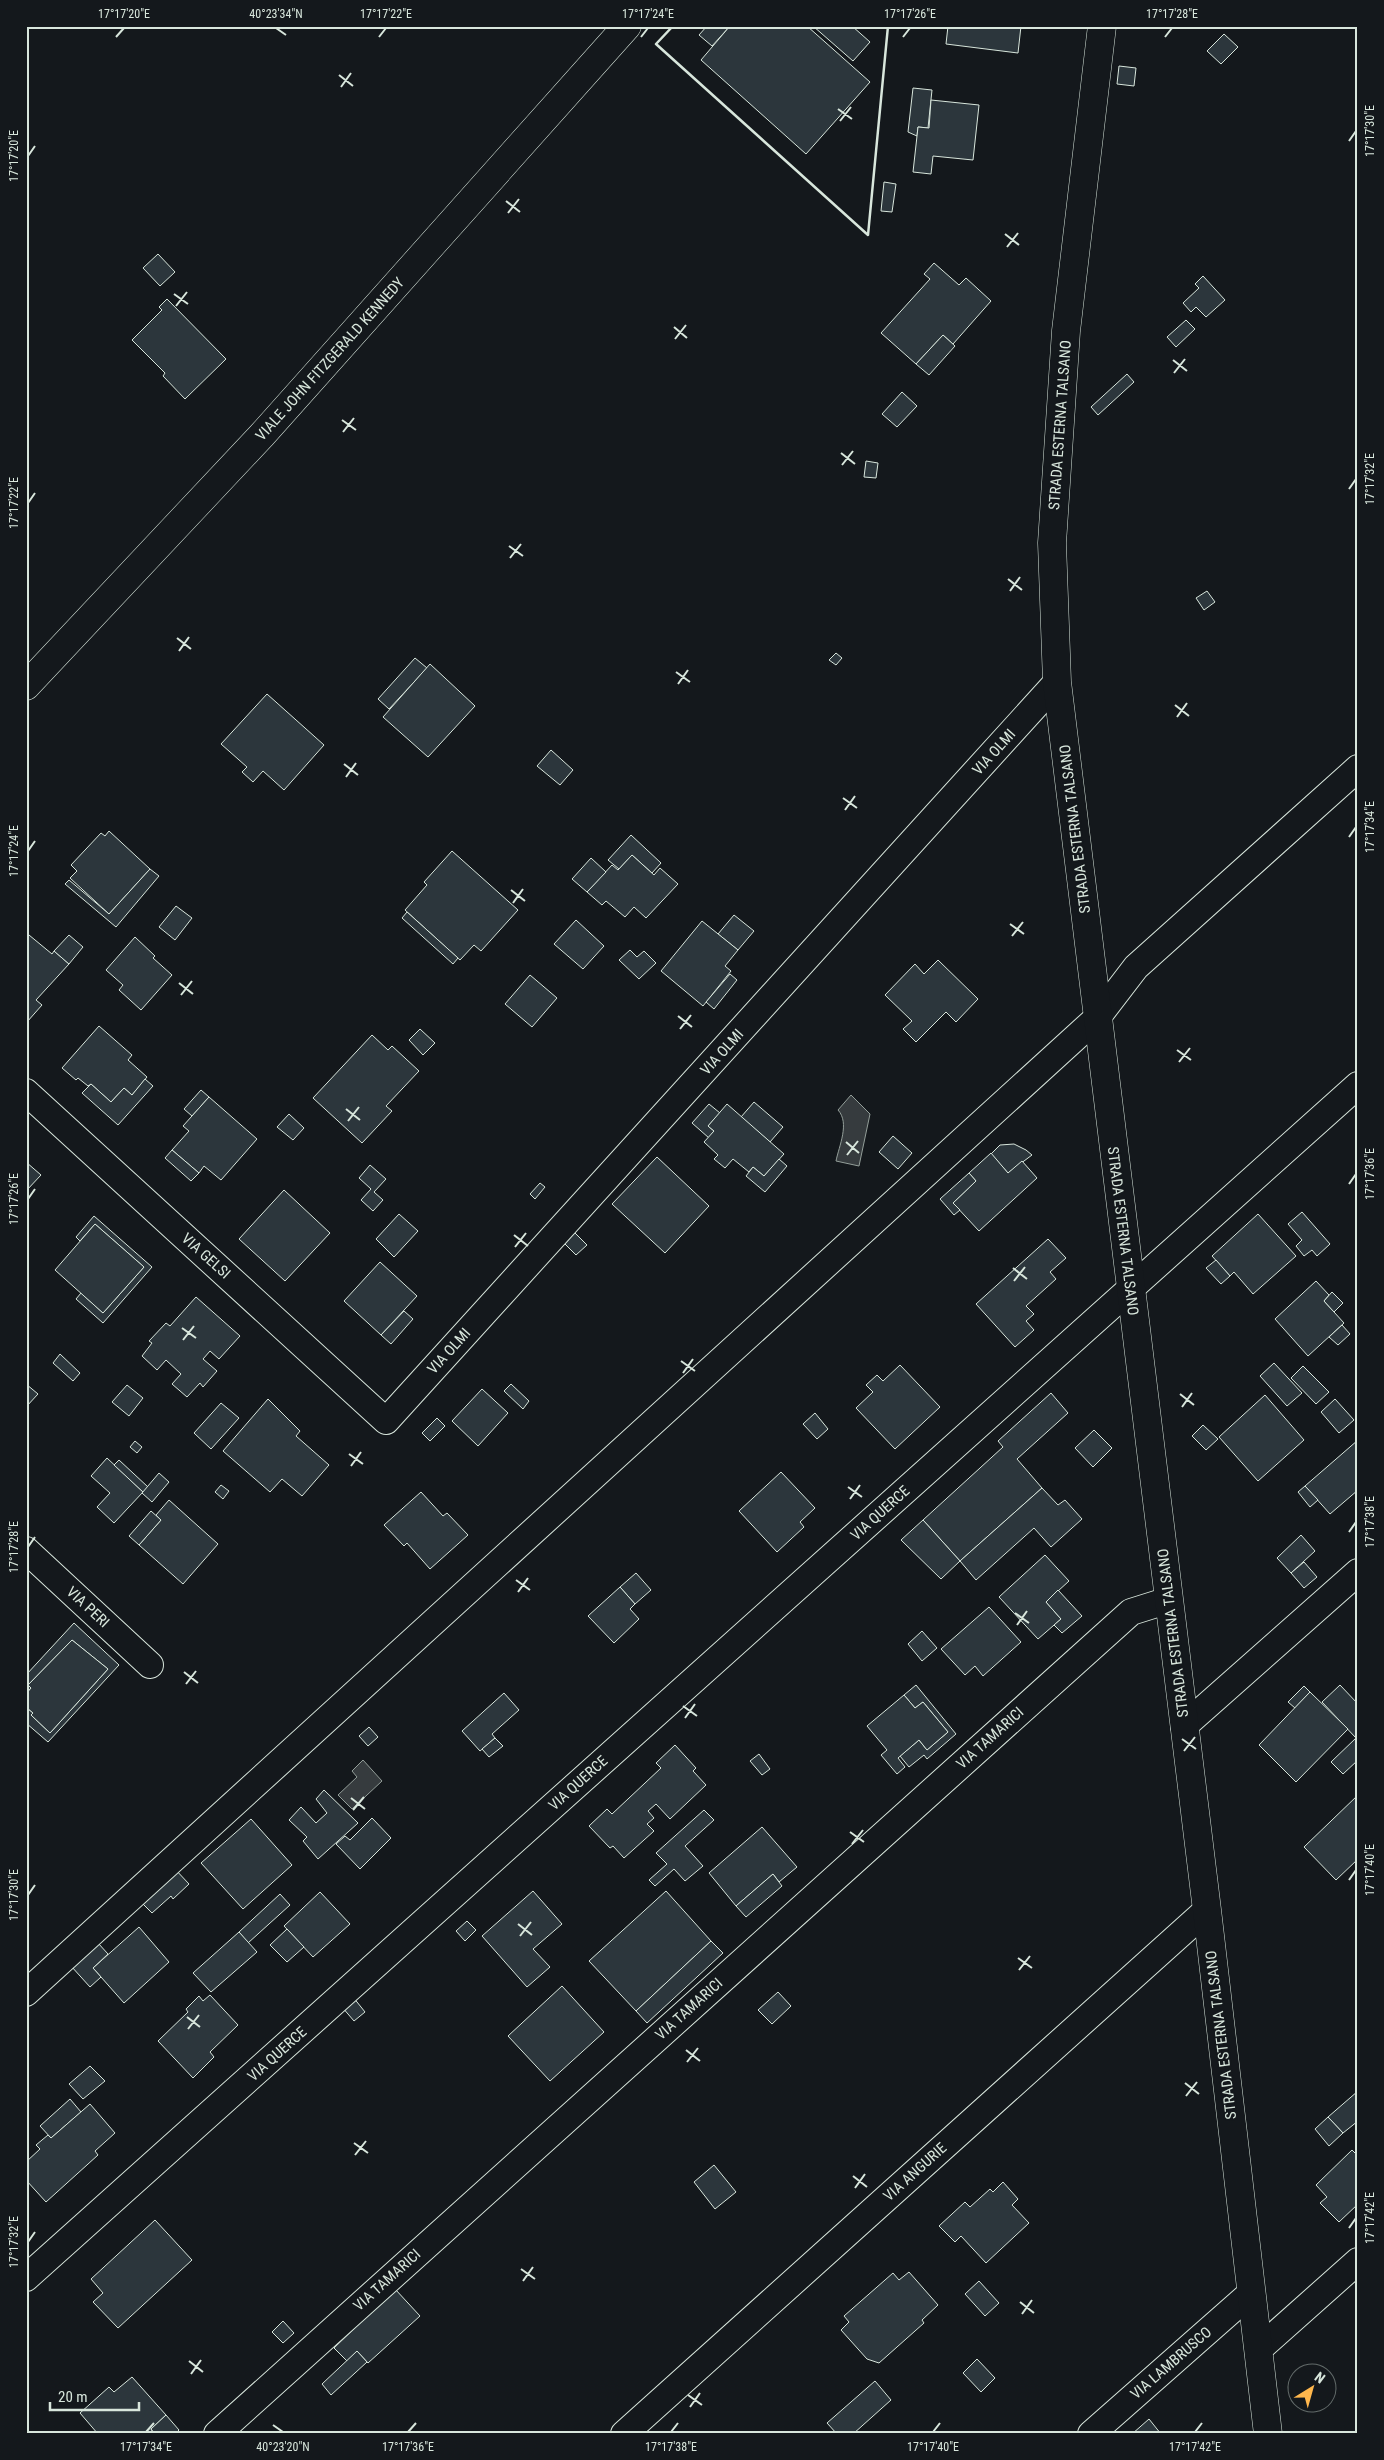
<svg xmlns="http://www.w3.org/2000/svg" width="1384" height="2460" viewBox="0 0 1384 2460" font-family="'Roboto Condensed',sans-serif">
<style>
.water{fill:#363b3e;stroke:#939e99}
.building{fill:#2c363c;stroke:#d8e6dc}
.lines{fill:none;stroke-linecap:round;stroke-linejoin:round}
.street-casing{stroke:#d8e6dc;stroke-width:28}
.secondary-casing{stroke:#d8e6dc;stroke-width:29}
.street{stroke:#14181c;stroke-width:26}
.secondary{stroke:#14181c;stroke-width:28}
.wall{stroke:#d8e6dc;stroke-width:2.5}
.ticks{fill:none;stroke:#d8e6dc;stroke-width:2}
.labels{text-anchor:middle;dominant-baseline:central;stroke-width:4;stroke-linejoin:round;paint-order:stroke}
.street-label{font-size:15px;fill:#d8e6dc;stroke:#14181c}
.neatline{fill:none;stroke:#d8e6dc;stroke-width:2}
.ticks-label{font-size:12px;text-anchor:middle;fill:#d8e6dc}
</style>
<rect width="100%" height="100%" fill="#14181c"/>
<g class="water">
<path d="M851,1095l19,19 -11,52 -23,-5c3,-15 14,-38 2,-51z"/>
<path d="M363,1760l19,21 -30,28 -14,-14 19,-18 -5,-6z"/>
</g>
<g class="building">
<path d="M707,26h23l-18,20 -13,-11z"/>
<path d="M730,26h77l63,56 -64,72 -105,-94z"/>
<path d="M813,26h39l18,16 -17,19z"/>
<path d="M948,26h73l-3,27 -72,-9z"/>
<path d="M1224,34l14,13 -17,17 -14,-13z"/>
<path d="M1119,66l17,2 -2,18 -17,-2z"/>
<path d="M913,88l19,2 -4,38 -10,-1 -1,9 -9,-4z"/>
<path d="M931,100l48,5 -6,55 -40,-4 -2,18 -18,-2 5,-45 11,1z"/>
<path d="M884,182l12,2 -4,28 -11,-1z"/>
<path d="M158,254l17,18 -15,14 -17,-18z"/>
<path d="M934,263l25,22 7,-7 25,23 -38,43 -10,-9 -27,29 -35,-31 49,-54 -6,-5z"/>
<path d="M1203,276l22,24 -19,17 -10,-10 -5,5 -8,-9 16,-15 -4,-4z"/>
<path d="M167,299l59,60 -41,40 -22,-23 2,-3 -33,-33 30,-30 -3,-3z"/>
<path d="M1186,320l9,9 -19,18 -9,-10z"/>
<path d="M943,335l12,11 -26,29 -13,-11z"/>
<path d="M1127,374l7,8 -36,33 -7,-8z"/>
<path d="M902,392l15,14 -20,21 -15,-13z"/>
<path d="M866,461l12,2 -2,15 -12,-1z"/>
<path d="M1207,591l8,11 -11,8 -8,-12z"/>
<path d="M836,653l6,5 -6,7 -7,-5z"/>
<path d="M415,658l12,10 -38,41 -11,-10z"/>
<path d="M430,664l45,42 -47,51 -45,-40z"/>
<path d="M267,694l57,51 -40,45 -21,-19 -10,11 -11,-10 5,-5 -26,-23z"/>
<path d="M551,750l22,20 -13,15 -23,-19z"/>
<path d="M109,831l41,38 -41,45 -39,-36 7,-7 -6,-6 30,-32 4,3z"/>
<path d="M631,835l30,28 -9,10 -20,-18 -13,14 -11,-9z"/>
<path d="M452,851l66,59 -37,41 -7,-6 -14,15 -55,-50 22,-25 -3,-3z"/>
<path d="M632,855l22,20 6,-7 18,16 -32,34 -12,-11 -9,10 -19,-16 -4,4 -15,-13 25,-27 6,5z"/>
<path d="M591,858l15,14 -19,20 -15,-13z"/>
<path d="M150,869l9,7 -43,51 -51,-43 4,-4 40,34z"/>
<path d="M176,906l16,12 -17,22 -16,-13z"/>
<path d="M407,912l51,46 -5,6 -51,-46z"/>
<path d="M734,915l20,16 -16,19 -20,-16z"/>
<path d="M576,920l28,26 -21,23 -29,-25z"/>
<path d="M702,921l36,29 -13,16 6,5 -28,35 -42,-35z"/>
<path d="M29,935l23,19 2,-3 15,13 -33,36 6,5 -15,17 -1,-85z"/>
<path d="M69,935l14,12 -14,17 -15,-13z"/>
<path d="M135,937l20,19 -2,2 19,17 -31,35 -22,-20 4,-5 -17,-15z"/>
<path d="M630,950l7,7 7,-6 12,12 -17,16 -20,-19z"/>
<path d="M938,960l40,39 -22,23 -10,-10 -30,30 -13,-13 9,-8 -27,-26 30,-31 9,10z"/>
<path d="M730,974l7,6 -23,29 -8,-7z"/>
<path d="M530,975l27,23 -25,29 -27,-23z"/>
<path d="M99,1026l33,29 -4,5 19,17 -15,18 -8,-7 -13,14 -20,-18 -3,2 -10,-8 -2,2 -14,-12z"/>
<path d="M420,1029l15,14 -12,12 -14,-15z"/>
<path d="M372,1035l16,15 4,-4 27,25 -33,35 6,5 -30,32 -49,-45z"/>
<path d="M145,1079l8,7 -35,39 -36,-32 9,-9 20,18 13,-14 8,7z"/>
<path d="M201,1090l8,7 -17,19 -8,-7z"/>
<path d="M209,1097l48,42 -36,41 -17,-14 -5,7 -27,-23 17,-19 -6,-5z"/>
<path d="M754,1102l29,25 -13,15 -29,-25z"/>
<path d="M709,1104l11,9 -12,13 6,5 -5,7 -17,-15z"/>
<path d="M727,1104l57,50 -20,22 -11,-9 -4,5 -16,-13 -8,9 -11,-9 4,-4 -14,-13 10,-11 -6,-5z"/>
<path d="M289,1114l15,14 -11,12 -16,-13z"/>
<path d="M893,1136l19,17 -14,16 -19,-17z"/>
<path d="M1014,1144l12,6 6,5 -24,18 -17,-19 9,-9z"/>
<path d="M172,1150l27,23 -8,8 -26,-23z"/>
<path d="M991,1153l17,20 14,-12 15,17 -58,53 -26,-28 23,-22 -7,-8z"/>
<path d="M657,1157l52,49 -44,47 -53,-49z"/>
<path d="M779,1159l8,7 -22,26 -19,-16 7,-9 11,9z"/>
<path d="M26,1162l15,13 -15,16z"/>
<path d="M370,1165l16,14 -12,13 9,8 -10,11 -12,-11 10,-11 -12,-11z"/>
<path d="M969,1173l7,8 -23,22 7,7 -6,5 -14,-16z"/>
<path d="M540,1183l5,4 -10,12 -5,-5z"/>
<path d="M284,1190l46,43 -45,48 -46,-42z"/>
<path d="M1302,1212l28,32 -13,12 -5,-6 -8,6 -8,-10 6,-6 -14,-16z"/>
<path d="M399,1214l19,17 -24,26 -18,-18z"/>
<path d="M1258,1214l38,42 -43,38 -19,-22 -4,4 -18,-20z"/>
<path d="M94,1216l58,51 -49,56 -27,-24 5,-6 22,20 41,-46 -49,-43 -15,17 -4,-4z"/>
<path d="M95,1224l49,43 -41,46 -48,-43z"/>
<path d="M571,1229l16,16 -11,10 -16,-16z"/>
<path d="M1048,1239l18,19 -16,14 6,7 -30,27 8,8 -8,7 8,9 -19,17 -39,-43z"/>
<path d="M1216,1260l14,16 -9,8 -15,-16z"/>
<path d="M380,1262l37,34 -36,39 -37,-34z"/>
<path d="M1316,1281l13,14 -5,6 20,22 -36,33 -33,-37z"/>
<path d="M1332,1292l11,11 -9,9 -10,-11z"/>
<path d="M196,1297l44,39 -21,23 -9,-8 -7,8 14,12 -14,16 -3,-4 -13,14 -15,-13 9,-10 -15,-14 -9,10 -15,-14 10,-13 -3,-2 17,-18 4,3z"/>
<path d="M404,1311l9,8 -22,25 -10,-9z"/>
<path d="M1342,1325l8,9 -12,11 -9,-8z"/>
<path d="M60,1354l20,19 -7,8 -20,-18z"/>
<path d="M1274,1363l28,30 -15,13 -27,-30z"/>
<path d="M900,1365l40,42 -45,42 -39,-41 17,-16 -7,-7 11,-10 6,6z"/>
<path d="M1303,1366l26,26 -13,12 -25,-26z"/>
<path d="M26,1384l12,10 -12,13z"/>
<path d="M511,1384l18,17 -6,8 -19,-18z"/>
<path d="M127,1385l16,13 -14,18 -17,-14z"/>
<path d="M482,1389l26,24 -30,33 -26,-25z"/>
<path d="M1051,1393l17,20 -51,46 25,29 -82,73 -37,-41 80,-73 -5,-6z"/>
<path d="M1265,1395l39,45 -46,41 -39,-44z"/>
<path d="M268,1399l32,32 -4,5 33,29 -27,31 -20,-17 -12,13 -47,-41z"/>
<path d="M1335,1399l19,21 -15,13 -18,-21z"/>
<path d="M221,1403l18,15 -28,31 -17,-16z"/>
<path d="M815,1413l13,16 -11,10 -14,-15z"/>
<path d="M437,1418l8,8 -15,15 -8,-8z"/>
<path d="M1203,1425l15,14 -12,11 -14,-14z"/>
<path d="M1094,1430l18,18 -19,19 -18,-19z"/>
<path d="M1358,1440v50l-28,24 -25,-28z"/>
<path d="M135,1441l7,6 -5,6 -7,-6z"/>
<path d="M107,1458l36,34 -29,31 -17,-16 13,-14 -19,-17z"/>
<path d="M119,1460l29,27 -5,5 -29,-27z"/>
<path d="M781,1472l34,36 -15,14 4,5 -27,25 -38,-41z"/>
<path d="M159,1473l10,9 -17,20 -10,-9z"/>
<path d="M221,1485l8,6 -6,8 -8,-7z"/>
<path d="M1305,1486l13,14 -8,7 -12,-15z"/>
<path d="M1042,1488l16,17 7,-5 17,19 -31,28 -17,-19 -58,52 -16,-19z"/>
<path d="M421,1492l22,24 4,-3 21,22 -38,34 -23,-26 -3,3 -20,-21z"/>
<path d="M169,1500l49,44 -35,40 -44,-39 22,-25 -5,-5z"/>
<path d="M151,1511l10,9 -22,25 -10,-9z"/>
<path d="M923,1520l37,41 -19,18 -40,-39z"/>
<path d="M1301,1535l14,16 -24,22 -14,-15z"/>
<path d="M1045,1555l24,26 -23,21 15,17 -23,20 -39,-42z"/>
<path d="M1304,1562l13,15 -13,11 -13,-15z"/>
<path d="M636,1573l15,17 -16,14 -15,-17z"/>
<path d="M620,1587l15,17 -5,5 9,10 -25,24 -26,-27z"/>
<path d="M1058,1590l24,26 -20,17 -8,-8 7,-6 -15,-17z"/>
<path d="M989,1607l32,35 -38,34 -8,-10 -10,9 -24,-26z"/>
<path d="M74,1623l45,42 -71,77 -22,-19v-16l7,6 -2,2 19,18 58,-64 -36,-29 -44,45 3,3 -5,6v-19z"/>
<path d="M922,1631l15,17 -15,13 -14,-17z"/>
<path d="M72,1640l36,29 -58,64 -19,-18 2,-2 -7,-6v-13l5,-6 -3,-3z"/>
<path d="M916,1685l40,49 -29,25 -3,-4 -15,12 -9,-11 19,-16 8,10 21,-18 -25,-30 -8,6 -11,-13z"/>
<path d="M1340,1685l18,19v56l-15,14 -12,-12 25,-24 -34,-36z"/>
<path d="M1304,1686l6,6 -15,16 -7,-6z"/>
<path d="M1310,1692l38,37 -52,53 -37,-37z"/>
<path d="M504,1693l15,17 -27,24 3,4 -15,13 -18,-20z"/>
<path d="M904,1695l11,13 8,-6 25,30 -21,18 -8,-10 -21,18 7,9 -8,7 -16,-19 6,-5 -20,-24z"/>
<path d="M369,1727l9,10 -10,9 -9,-10z"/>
<path d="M495,1738l8,8 -14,11 -7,-8z"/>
<path d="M675,1745l21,23 -3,3 13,14 -36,34 -14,-15 -8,7 6,7 -7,6 7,7 -30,27 -11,-12 -3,2 -21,-22 18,-17 5,5 49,-46 -5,-5z"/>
<path d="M759,1754l11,15 -8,6 -12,-14z"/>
<path d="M324,1790l34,33 -40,36 -15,-18 4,-4 -18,-17 12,-13 15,16 11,-10 -11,-14z"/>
<path d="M1358,1795v64l-22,21 -32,-33z"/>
<path d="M704,1810l10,10 -29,26 18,20 -18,15 -11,-12 -19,17 -6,-6 18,-16 -11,-11z"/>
<path d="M372,1818l19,20 -31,31 -24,-25 9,-8 5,4z"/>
<path d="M251,1819l41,46 -49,44 -42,-46z"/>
<path d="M762,1827l35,40 -18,15 -6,-8 -37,32 -27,-33z"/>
<path d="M174,1868l15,16 -16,15 -2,-3 -19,17 -10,-10z"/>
<path d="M773,1874l9,12 -36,31 -10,-11z"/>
<path d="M533,1891l29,33 -29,25 17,18 -23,20 -45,-51z"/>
<path d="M666,1891l45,50 -75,70 -47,-50z"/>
<path d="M320,1892l30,32 -37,33 -29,-31z"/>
<path d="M280,1894l10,11 -42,38 -9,-11z"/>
<path d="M467,1921l9,9 -11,11 -9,-10z"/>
<path d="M139,1927l30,35 -45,41 -31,-35z"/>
<path d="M287,1929l17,18 -17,15 -17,-17z"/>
<path d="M239,1932l18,20 -46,40 -18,-19z"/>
<path d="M711,1941l12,12 -76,70 -11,-12z"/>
<path d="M98,1943l10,11 -15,14 8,9 -11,10 -19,-21z"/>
<path d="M562,1986l42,46 -54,49 -42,-45z"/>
<path d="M778,1992l13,14 -19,18 -14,-14z"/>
<path d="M210,1995l28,30 -28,27 4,5 -21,21 -35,-37 30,-29 -2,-3 13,-13 4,5z"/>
<path d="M353,1997l12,15 -11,9 -12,-14z"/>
<path d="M90,2066l15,15 -22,18 -14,-15z"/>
<path d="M1358,2091v30l-15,12 -15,-16z"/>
<path d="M70,2099l11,13 -30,26 -11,-12z"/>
<path d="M90,2104l25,29 -20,18 3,4 -52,47 -20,-22v-18l14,-13 -4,-4 12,-10 3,3z"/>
<path d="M1328,2117l15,16 -14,13 -14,-17z"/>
<path d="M1352,2150l6,6v48l-19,18 -19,-19 7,-6 -11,-12z"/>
<path d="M714,2165l22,27 -21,17 -21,-27z"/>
<path d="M1003,2182l15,17 -6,6 17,18 -43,40 -25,-27 -6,6 -16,-16 26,-24 5,5 20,-18 3,3z"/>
<path d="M155,2220l37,40 -74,68 -25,-26 10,-9 -12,-14z"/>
<path d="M909,2272l29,33 -16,15 2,3 -45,40 -12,-4 -26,-29 8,-8 -5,-6 49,-43 6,7z"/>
<path d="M979,2281l20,22 -14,13 -20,-22z"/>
<path d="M395,2289l25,27 -52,47 -11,-12 -10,10 -13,-13z"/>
<path d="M283,2321l11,12 -11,10 -11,-11z"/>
<path d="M357,2351l10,11 -36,33 -9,-11z"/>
<path d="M977,2359l18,19 -14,14 -18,-19z"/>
<path d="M132,2377l34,38 -15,14 3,5h-56l-18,-21 29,-26 5,5z"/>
<path d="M875,2381l16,19 -38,34h-16l-10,-11z"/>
<path d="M166,2415l13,15 -4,4h-20l-4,-5z"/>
<path d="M1149,2419l12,15h-29z"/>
</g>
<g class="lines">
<g class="street-casing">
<g id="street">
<path d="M26,1092l360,329 671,-739"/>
<path d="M26,1550l124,115"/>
<path d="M1184,1726l174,-154"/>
<path d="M26,1993l1071,-975 39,-51 222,-199"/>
<path d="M26,2278l1332,-1193"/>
<path d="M1258,2350l100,-89"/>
<path d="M217,2434l914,-822 38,-12"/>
<path d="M624,2434l583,-524"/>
<path d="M1091,2434l160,-141"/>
</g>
</g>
<g class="secondary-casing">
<g id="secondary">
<path d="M1102,26l-36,305 -14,212 5,139 150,1228 61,524"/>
<path d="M26,686l236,-251 365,-409"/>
</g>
</g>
<use href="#street" class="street"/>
<use href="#secondary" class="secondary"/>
<path class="wall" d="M673,26l-17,18 212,191 20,-209"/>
</g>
<path class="ticks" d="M276,28l10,7M116,37l8,-9M379,37l7,-9M641,37l7,-9M903,37l7,-9M1165,37l7,-9M339,75l14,11M341,87l10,-14M838,109l14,10M840,121l11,-14M1349,141l7,-10M28,156l7,-10M506,201l14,11M508,213l11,-14M1005,234l14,11M1007,247l11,-14M174,294l14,10M176,306l11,-14M674,327l13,11M675,339l11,-14M1173,360l14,11M1174,373l11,-14M342,420l14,10M343,432l11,-14M841,453l14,11M842,465l11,-14M1349,489l7,-10M28,503l7,-10M509,546l14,10M510,558l11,-14M1008,579l14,11M1010,591l10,-14M177,638l14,11M179,651l10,-14M676,672l14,10M678,684l10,-14M1175,705l14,11M1177,717l10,-14M344,764l14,11M346,777l10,-14M843,798l14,10M845,810l10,-14M1349,837l7,-10M28,851l7,-10M511,890l14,11M513,903l10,-14M1010,924l14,10M1012,936l11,-14M179,983l14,11M181,995l11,-14M678,1016l14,11M680,1029l11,-14M1177,1050l14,10M1179,1062l11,-14M346,1109l14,11M348,1121l11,-14M846,1142l13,11M847,1155l11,-14M1349,1184l7,-10M28,1199l7,-10M514,1235l14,11M515,1247l11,-14M1013,1268l14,11M1014,1281l11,-14M182,1328l14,10M183,1340l11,-14M681,1361l14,10M683,1373l10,-14M1180,1394l14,11M1182,1407l10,-14M349,1454l14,10M351,1466l10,-14M848,1487l14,10M850,1499l10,-14M1349,1532l7,-10M28,1547l7,-10M516,1580l14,10M518,1592l10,-14M1015,1613l14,10M1017,1625l10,-14M184,1672l14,11M186,1684l10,-13M683,1706l14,10M685,1718l10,-14M1182,1739l14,10M1184,1751l11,-14M351,1798l14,11M353,1810l11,-13M850,1832l14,10M852,1844l11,-14M1349,1880l7,-10M28,1895l7,-10M518,1924l14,11M520,1936l11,-14M1018,1958l14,10M1019,1970l11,-14M187,2017l13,10M188,2029l11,-14M686,2050l14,11M687,2062l11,-14M1185,2083l14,11M1186,2096l11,-14M354,2143l14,10M355,2155l11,-14M853,2176l14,11M855,2188l10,-14M1349,2228l7,-10M28,2242l7,-10M521,2269l14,10M523,2281l10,-14M1020,2302l14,11M1022,2314l10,-14M189,2361l14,11M191,2374l10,-14M688,2395l14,10M690,2407l10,-14M273,2425l10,7M146,2432l8,-9M408,2432l8,-9M671,2432l7,-9M933,2432l7,-9M1195,2432l7,-9"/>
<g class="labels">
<g class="street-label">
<text transform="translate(330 359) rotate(-48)">VIALE JOHN FITZGERALD KENNEDY</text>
<text transform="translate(1060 425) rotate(-86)">STRADA ESTERNA TALSANO</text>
<text transform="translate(994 752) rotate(-48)">VIA OLMI</text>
<text transform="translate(1075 829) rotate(-97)">STRADA ESTERNA TALSANO</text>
<text transform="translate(722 1052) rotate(-48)">VIA OLMI</text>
<text transform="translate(1123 1231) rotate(83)">STRADA ESTERNA TALSANO</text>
<text transform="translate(206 1256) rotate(42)">VIA GELSI</text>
<text transform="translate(449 1351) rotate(-48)">VIA OLMI</text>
<text transform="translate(880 1513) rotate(-42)">VIA QUERCE</text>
<text transform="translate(88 1607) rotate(43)">VIA PERI</text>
<text transform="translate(1173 1633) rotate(-97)">STRADA ESTERNA TALSANO</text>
<text transform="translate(990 1738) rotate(-42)">VIA TAMARICI</text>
<text transform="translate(578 1783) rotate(-42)">VIA QUERCE</text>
<text transform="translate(689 2009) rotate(-42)">VIA TAMARICI</text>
<text transform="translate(1221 2035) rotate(-97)">STRADA ESTERNA TALSANO</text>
<text transform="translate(277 2054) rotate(-42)">VIA QUERCE</text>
<text transform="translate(915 2172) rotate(-42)">VIA ANGURIE</text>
<text transform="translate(387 2280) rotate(-42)">VIA TAMARICI</text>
<text transform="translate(1171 2363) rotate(-41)">VIA LAMBRUSCO</text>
</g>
</g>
<rect width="1384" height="2460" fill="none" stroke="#14181c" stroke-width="55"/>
<g transform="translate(1312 2388) rotate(37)"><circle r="24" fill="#14181c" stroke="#626a69"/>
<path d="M0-4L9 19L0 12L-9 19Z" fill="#ffb74d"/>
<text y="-8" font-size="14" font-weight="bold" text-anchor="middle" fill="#d8e6dc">N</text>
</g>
<path d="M50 2402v8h89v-8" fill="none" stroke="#d8e6dc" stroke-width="2.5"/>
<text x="58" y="2402" font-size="15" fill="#d8e6dc" stroke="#14181c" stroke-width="4" paint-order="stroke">20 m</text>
<rect x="28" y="28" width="1328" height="2404" class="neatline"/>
<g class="ticks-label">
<text x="124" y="18">17°17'20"E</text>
<text x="276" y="18">40°23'34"N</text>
<text x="386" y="18">17°17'22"E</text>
<text x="648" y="18">17°17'24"E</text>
<text x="910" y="18">17°17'26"E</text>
<text x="1172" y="18">17°17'28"E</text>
<text transform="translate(1370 131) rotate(-90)" y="4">17°17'30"E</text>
<text transform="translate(14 156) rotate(-90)" y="4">17°17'20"E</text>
<text transform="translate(1370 479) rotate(-90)" y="4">17°17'32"E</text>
<text transform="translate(14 503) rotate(-90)" y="4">17°17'22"E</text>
<text transform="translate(1370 827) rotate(-90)" y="4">17°17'34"E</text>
<text transform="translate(14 851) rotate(-90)" y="4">17°17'24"E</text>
<text transform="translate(1370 1174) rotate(-90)" y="4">17°17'36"E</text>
<text transform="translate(14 1199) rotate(-90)" y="4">17°17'26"E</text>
<text transform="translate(1370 1522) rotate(-90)" y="4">17°17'38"E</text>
<text transform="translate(14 1547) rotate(-90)" y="4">17°17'28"E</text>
<text transform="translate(1370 1870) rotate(-90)" y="4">17°17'40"E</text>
<text transform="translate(14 1895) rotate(-90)" y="4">17°17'30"E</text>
<text transform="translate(1370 2218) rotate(-90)" y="4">17°17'42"E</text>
<text transform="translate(14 2242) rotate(-90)" y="4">17°17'32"E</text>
<text x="146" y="2451">17°17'34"E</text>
<text x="283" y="2451">40°23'20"N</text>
<text x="408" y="2451">17°17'36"E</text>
<text x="671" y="2451">17°17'38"E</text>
<text x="933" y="2451">17°17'40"E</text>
<text x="1195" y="2451">17°17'42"E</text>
</g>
</svg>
